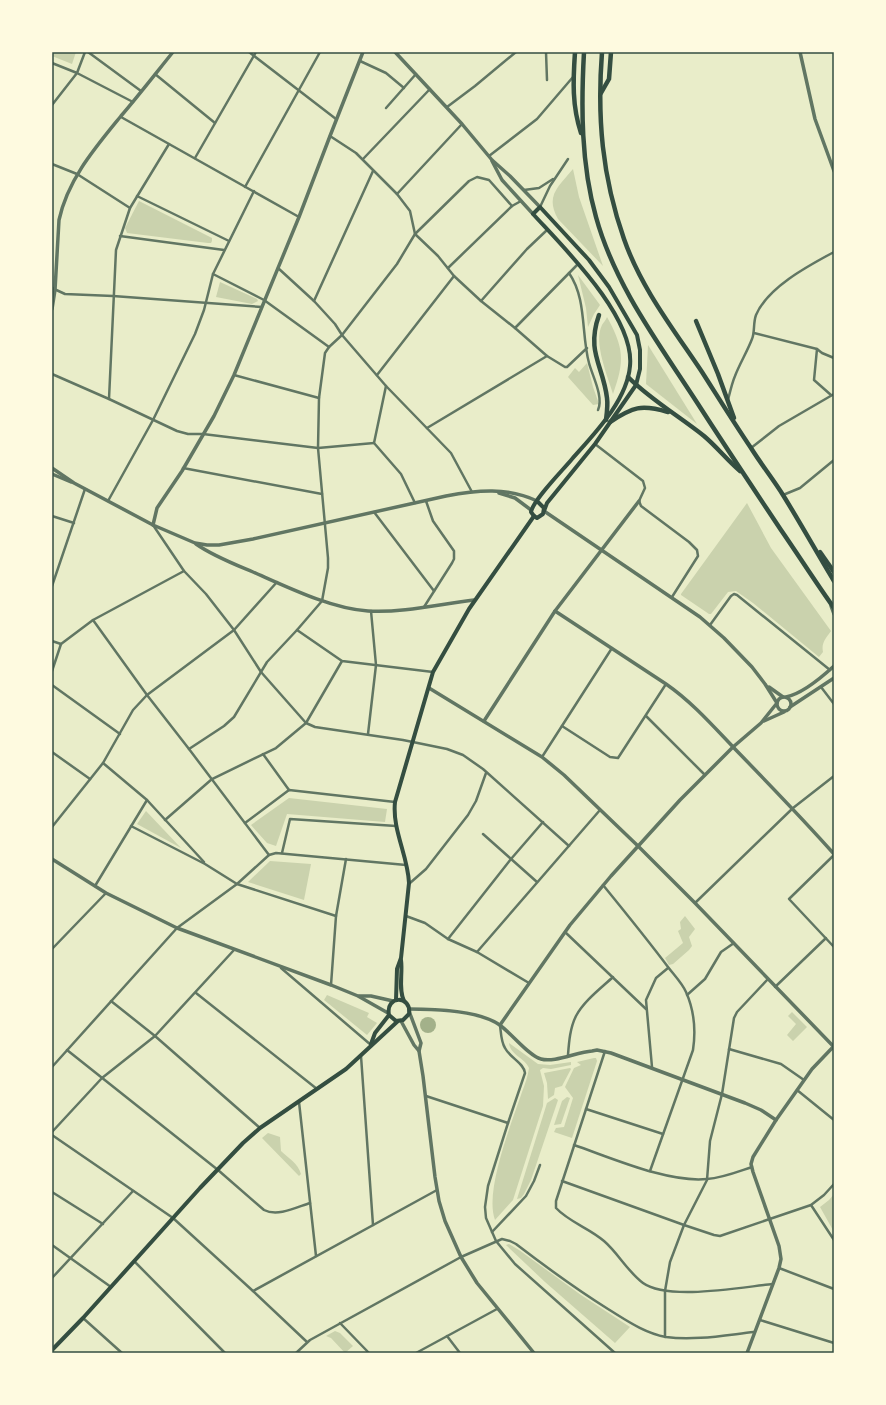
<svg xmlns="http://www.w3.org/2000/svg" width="886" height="1405" viewBox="0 0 886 1405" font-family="Overpass,sans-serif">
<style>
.green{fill:#cad2ad}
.water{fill:#a3b18a}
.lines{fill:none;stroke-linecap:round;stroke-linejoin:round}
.minor{stroke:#617663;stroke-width:2.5}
.tertiary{stroke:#617663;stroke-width:3.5}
.secondary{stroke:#344e41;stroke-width:4}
.trunk{stroke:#344e41;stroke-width:4.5}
.neatline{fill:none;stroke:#344e41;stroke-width:1.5}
</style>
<rect width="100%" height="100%" fill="#e9edc9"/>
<g class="green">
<path d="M52,52h24l-4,12 -20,-8z"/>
<path d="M573,169l6,28 24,69 -45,-47c-13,-23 0,-32 15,-50z"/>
<path d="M139,201l73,37v3l-1,2h-3l-81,-10 -2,-5z"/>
<path d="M578,275l22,30 -6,9 -6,13 -2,-19z"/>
<path d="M220,282l37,17 1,2 -6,3 -36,-7z"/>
<path d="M607,317c17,31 18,44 6,77 -5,-17 -20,-52 -11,-69 1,-2 4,-5 5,-8z"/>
<path d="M648,345l49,79 -51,-40z"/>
<path d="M587,363l6,24 6,17 -6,1 -25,-28 7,-9 4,4z"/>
<path d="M747,503l24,45 60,83c-5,7 -10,12 -8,21l-4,5 -66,-54 -17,-12 -8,1 -17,22h-2l-28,-19v-1z"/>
<path d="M289,798l98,11 -2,13 -98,-8 -11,32 -9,-3 -16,-18z"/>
<path d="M146,811l35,37 -44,-24z"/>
<path d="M270,861l41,3 -7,36 -56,-18z"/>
<path d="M685,916l10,13 -6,8 3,9 -3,4 -16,14 -4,1 -4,-7 18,-15 -5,-12 3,-2 -1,-7z"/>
<path d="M327,995l42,18 -2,4 10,6 -10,12 -43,-35z"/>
<path d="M792,1012l15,15 -14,14 -6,-6 9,-11 -8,-8z"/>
<path d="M509,1043l29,21 12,1 21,-3v3l-20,4 -8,-1 -3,2 4,16 -1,20 -30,94 -18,20c-11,-29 17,-98 27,-128 3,-8 6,-16 7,-24 -4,-10 -19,-13 -20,-25z"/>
<path d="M594,1058h2l1,3 -25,77 -18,-6 2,-4 8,-1 9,-29 -8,-11 9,-19 7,-3 -4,-3z"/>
<path d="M570,1068l1,1 -9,17 -7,2 -1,7 -6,4 -1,-16 -3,-10z"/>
<path d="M567,1097l3,1 -9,26 -7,1 8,-24z"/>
<path d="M555,1098l3,2 -27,80 -7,14 -3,4 -4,1 30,-96z"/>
<path d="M268,1133l12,4 1,14c7,7 17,12 20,23l-2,2 -37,-38z"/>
<path d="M834,1194v38l-14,-25 9,-7z"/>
<path d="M509,1244l10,6 62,45 49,32 -15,16 -70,-61 -39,-37z"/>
<path d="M335,1331l5,2 13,13 -8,7 -14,-15 -5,-2z"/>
</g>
<circle class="water" cx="428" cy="1025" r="8"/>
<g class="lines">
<g class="minor">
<path d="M88,52l53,39"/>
<path d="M249,52l87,67"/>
<path d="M546,52l1,28"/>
<path d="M360,61l26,12 18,15"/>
<path d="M52,63l25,10 56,29"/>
<path d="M155,74l60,49"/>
<path d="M52,105l25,-32 8,-21"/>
<path d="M447,107l28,-21 41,-34"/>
<path d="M386,108l30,-34"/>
<path d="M121,117l178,100"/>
<path d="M330,136l26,17 41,41 13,17 5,23 23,22 16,20 27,25 34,27 32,28 18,11h2l20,-19"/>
<path d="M489,156l48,-37 36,-42"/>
<path d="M195,158l61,-106"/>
<path d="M363,159l67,-70"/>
<path d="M52,164l25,10 53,34"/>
<path d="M245,187l75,-135"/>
<path d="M524,190l15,-2 14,-9"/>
<path d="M397,194l65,-70"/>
<path d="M137,196l92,45"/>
<path d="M540,207l10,-21 18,-27"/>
<path d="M120,236l104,14"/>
<path d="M278,268l36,33 21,23 7,11 44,51 65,67 21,39"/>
<path d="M448,268l64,-62 9,-5"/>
<path d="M569,273c18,26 12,61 20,90 3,12 15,34 9,47"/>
<path d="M213,274l51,26 65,47"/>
<path d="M52,288l13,6 48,2 149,11"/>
<path d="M314,301l59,-130"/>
<path d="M481,301l46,-52 20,-19"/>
<path d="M515,328l63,-64"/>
<path d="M754,333l63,16 5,4 12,5"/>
<path d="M817,349l-3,31 17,15"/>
<path d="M52,374l57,25 68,32 11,3h15l115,14 56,-5"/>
<path d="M234,375l85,23"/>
<path d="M377,375l77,-99"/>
<path d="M386,386l-12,57 27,31 14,29"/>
<path d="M109,399l7,-149 14,-42 39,-64"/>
<path d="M728,400c2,-8 4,-17 7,-24 5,-13 12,-24 17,-37 3,-7 1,-16 4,-24 12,-28 52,-49 78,-63"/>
<path d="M427,428l120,-72"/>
<path d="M595,444l48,37 2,7 -6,13 2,5 48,36 8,8 1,6 -26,41"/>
<path d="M751,448l28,-22 55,-32"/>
<path d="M183,468l139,26"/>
<path d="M783,495l17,-7 34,-28"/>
<path d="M108,501l45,-81 42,-86 9,-24 9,-36 41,-83"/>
<path d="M374,512l60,79"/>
<path d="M52,516l22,7"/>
<path d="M153,525l31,46 22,23 28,36 27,42 45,51 9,4 88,13 44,9 16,6 20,14 86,77"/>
<path d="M52,586l33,-97"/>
<path d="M424,607l28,-44 2,-4v-8l-21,-30 -7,-20"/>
<path d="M93,620l54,75 42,54 80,106"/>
<path d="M710,625l21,-29 3,-2 3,1 93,75"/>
<path d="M297,630l45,31 91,11"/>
<path d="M52,641l9,3 32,-24 91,-49"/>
<path d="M52,671l9,-27"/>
<path d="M52,685l68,49"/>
<path d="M821,687l13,17"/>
<path d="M646,716l59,59"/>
<path d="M562,726l48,31 8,1 48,-74"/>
<path d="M368,734l8,-69 -5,-54"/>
<path d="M189,749l35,-23 10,-9 33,-55 30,-32 25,-29 6,-33v-10l-10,-110 1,-50 6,-45 4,-6 13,-12 55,-71 18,-30 54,-53 8,-4 12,3 23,26"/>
<path d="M52,752l38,27"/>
<path d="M263,754l26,36"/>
<path d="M542,757l70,-109"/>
<path d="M103,763l44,37 57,62"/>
<path d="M165,820l47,-41 64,-31 30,-25 36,-62"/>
<path d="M245,823l44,-33 106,12"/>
<path d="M131,826l74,38 32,20 99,32"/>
<path d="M52,827l51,-64 30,-53 14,-15 87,-65 43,-48"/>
<path d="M483,834l54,48"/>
<path d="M282,853l8,-34 106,7"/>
<path d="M834,855l-45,44 45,48"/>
<path d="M410,883l16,-14 42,-54 8,-14 10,-28"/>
<path d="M603,885c22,27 44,54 65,82 6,8 14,16 18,25 8,18 10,38 7,58l-43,121"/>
<path d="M95,886l52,-86"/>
<path d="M695,903l98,-95 41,-32"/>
<path d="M406,916l19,7 23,16 29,13 52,31"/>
<path d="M565,932l81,77"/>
<path d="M448,939l63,-80 32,-37"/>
<path d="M52,949l54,-56"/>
<path d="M477,952l123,-142"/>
<path d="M281,968l90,77"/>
<path d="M331,985l5,-69 10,-57"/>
<path d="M775,987l51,-49"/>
<path d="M196,993l121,96"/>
<path d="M687,995l18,-16 16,-27 13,-9"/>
<path d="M111,1001l44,35 105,92"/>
<path d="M500,1025c1,8 1,17 5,23 5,10 19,15 20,25l-17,50 -20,63 -3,21 1,11 10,23 19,23 100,89"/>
<path d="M729,1049l52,15 23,16"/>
<path d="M67,1050l151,120 46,40c14,7 33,-3 46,-7"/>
<path d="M605,1051l-49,150v7c13,14 33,20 48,33 14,12 24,31 39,42 25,18 99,4 130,1"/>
<path d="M568,1055c1,-13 2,-27 8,-39 8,-15 24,-27 37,-39"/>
<path d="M361,1056l12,169"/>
<path d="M52,1067l125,-139 60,-44 32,-29 7,-2 130,12"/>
<path d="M652,1067l-6,-67 10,-22 12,-10"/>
<path d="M797,1090l37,30"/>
<path d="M426,1096l82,27"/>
<path d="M299,1102l17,154"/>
<path d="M586,1109l77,25"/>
<path d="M52,1132l50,-54 53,-42 79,-86"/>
<path d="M52,1135l121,83 80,73 54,51"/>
<path d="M574,1145c38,13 94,38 133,34 16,-1 30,-7 45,-12"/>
<path d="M562,1181l122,44 30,10 6,1 91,-31 13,-10 10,-11"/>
<path d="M52,1192l51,32"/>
<path d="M811,1205l23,35"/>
<path d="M492,1232l34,-36 8,-15 6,-16"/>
<path d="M52,1245l59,42"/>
<path d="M134,1261l91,92"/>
<path d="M779,1268l55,21"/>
<path d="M52,1278l81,-87"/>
<path d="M253,1291l184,-101"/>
<path d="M83,1318l39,35"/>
<path d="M760,1320l74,23"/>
<path d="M340,1323l29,30"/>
<path d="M447,1336l13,17"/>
<path d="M665,1337v-46l5,-29 14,-37 23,-45 3,-39 12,-47 12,-76 3,-6 31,-33"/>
<path d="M296,1353l14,-13 151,-83 41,-18 8,2 6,3c30,23 60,45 92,65 18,11 36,24 58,28 28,4 60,-2 88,-5"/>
<path d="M416,1353l81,-44"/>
</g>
<g class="tertiary">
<path d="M395,52l67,72 30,36 18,16 30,31"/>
<path d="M800,52l15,67 19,52"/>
<path d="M492,161l10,19 31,34"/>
<path d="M52,309l3,-19 4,-70c9,-41 36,-72 62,-104 18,-21 35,-43 52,-64"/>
<path d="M52,468l22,15 79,42 42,18 12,2h12l34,-6 193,-43c31,-6 62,-9 91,5"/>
<path d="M52,474l19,8"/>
<path d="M499,493l16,5 16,12"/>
<path d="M153,525l4,-17 25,-37 32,-55 20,-41 65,-158 31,-81 33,-84"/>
<path d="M196,544c17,12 38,20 57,28 34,15 79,37 115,39 35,2 72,-7 106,-11"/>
<path d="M831,606l3,8"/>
<path d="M555,611l111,73c26,18 47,42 69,65 34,35 67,69 99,105"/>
<path d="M769,687l14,10"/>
<path d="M429,688l113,69 22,18 74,71 57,57 139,144"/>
<circle cx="784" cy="704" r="7"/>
<path d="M786,697c15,-3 36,-20 48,-31"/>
<path d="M790,707l44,-29"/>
<path d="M484,721l71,-110 84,-110"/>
<path d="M764,721l20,-9"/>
<path d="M52,859l54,34 71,35 154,57 27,11 30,17"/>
<path d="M359,996h12l22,5"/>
<path d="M409,1009c25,0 72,1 92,17 11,8 28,30 40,33 13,4 36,-7 51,-8l5,-1 14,3 134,50 16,7 15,10"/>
<path d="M409,1011l12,32 -2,8 4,25 12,101 4,24 6,20 16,36 16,26 57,70"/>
<path d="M401,1021l13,24 5,6"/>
<path d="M500,1025l70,-100 41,-49 69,-76 53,-53 28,-24 16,-20 -12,-19 -13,-17 -28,-29 -24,-21 -156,-106"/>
<path d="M747,1353l32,-85 2,-9 -2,-13 -26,-74 -2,-8 2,-7 23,-37 36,-51 22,-23"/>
</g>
<g class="secondary">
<path d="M537,501l7,7 -1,6 -6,4 -3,-2 -3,-4c2,-12 32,-42 41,-53 22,-25 55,-58 58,-93 5,-49 -66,-118 -97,-152l7,-7 49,53 20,27 28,48 3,15v19l-4,16 -41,59 -48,59 -3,8"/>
<path d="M401,960c2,14 -3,28 3,41"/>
<path d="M396,1000l1,-31 4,-11 8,-75c-1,-27 -17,-53 -14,-81l38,-130 36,-63 65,-93"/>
<path d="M371,1044l4,-11 14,-18c-4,-20 23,-20 20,-1l-6,6 -7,1 -7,-6"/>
<path d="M52,1350l31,-32 117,-130 43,-45 17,-15 86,-59 52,-48"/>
</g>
<g class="trunk">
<path d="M575,52c-2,29 -3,54 6,81"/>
<path d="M584,52c-3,55 -3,112 12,165 19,69 64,128 102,187 27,42 55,84 83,126 18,26 35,53 53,78"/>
<path d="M602,52c-5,66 0,124 22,187 17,49 50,91 78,133 16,25 32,51 49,76 10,16 22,31 32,47 18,29 34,58 51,86"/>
<path d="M601,93l8,-14 2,-27"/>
<path d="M599,315c-13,37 4,50 8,83 1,7 0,14 -1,22"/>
<path d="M696,321l22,53 16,44"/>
<path d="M628,377c23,23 51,39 76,59 13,11 23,24 36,35"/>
<path d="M610,422c23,-15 31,-18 58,-10"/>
<path d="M820,552l14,20"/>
</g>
</g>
<rect width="886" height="1405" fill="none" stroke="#fefae0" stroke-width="106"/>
<rect x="53" y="53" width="780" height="1299" class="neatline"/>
</svg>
